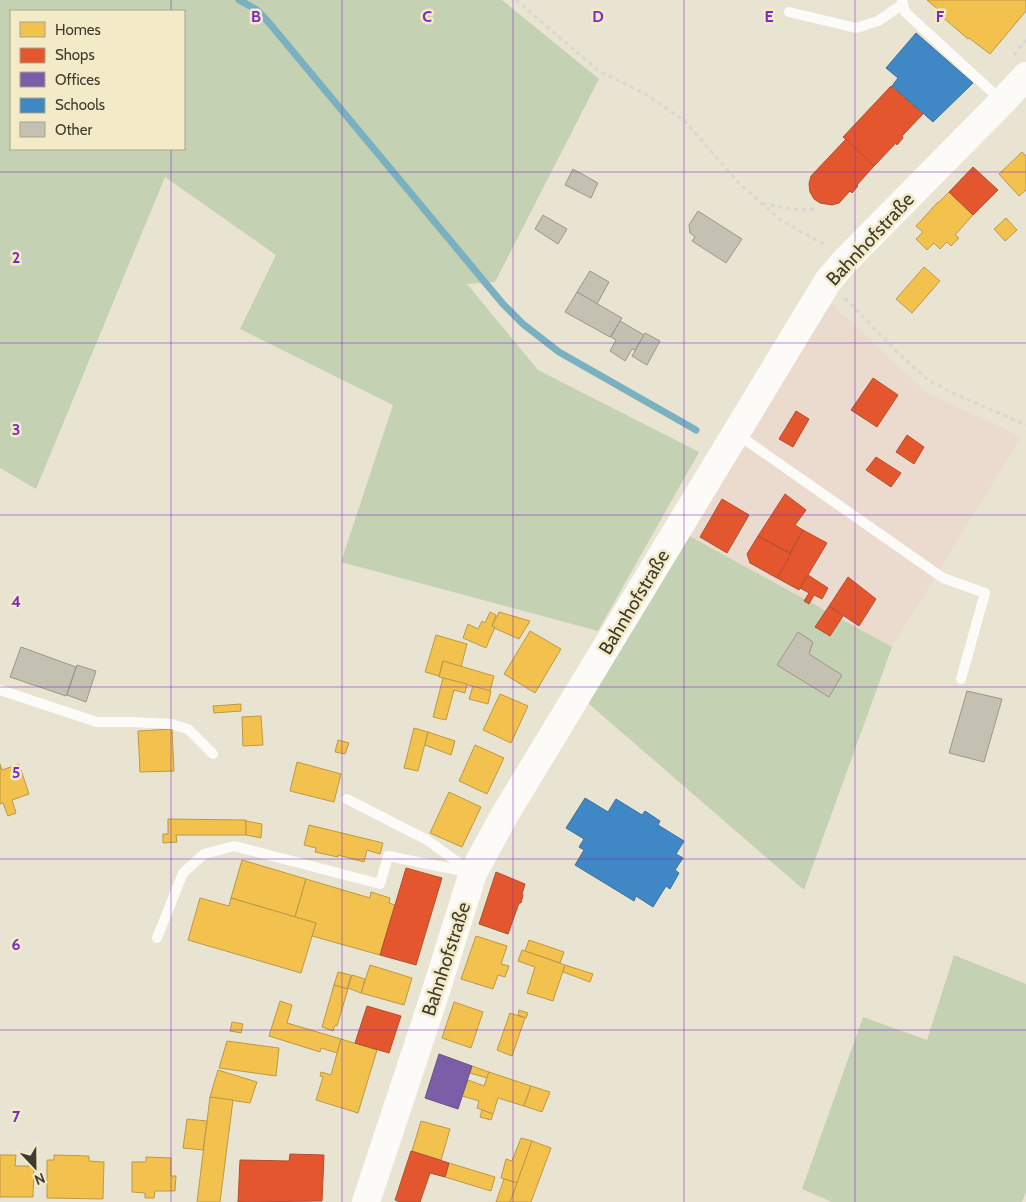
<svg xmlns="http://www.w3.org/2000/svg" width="1026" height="1202" viewBox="0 0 1026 1202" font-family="Cabin,sans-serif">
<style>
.commercial{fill:#eadbce}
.green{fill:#c4d1b2;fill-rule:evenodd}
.homes{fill:#f2c14e;stroke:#bc9944}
.shops{fill:#e4572e;stroke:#b24f2e}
.offices{fill:#7b5ea7;stroke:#695483}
.schools{fill:#3f88c5;stroke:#3f7198}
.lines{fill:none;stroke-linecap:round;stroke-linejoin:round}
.stream{stroke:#7ab0c0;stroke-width:7}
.building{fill:#c4c0b2;stroke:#9b9889}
.path{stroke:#d9d7d1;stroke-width:3;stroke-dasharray:4 4;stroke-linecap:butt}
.lane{stroke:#fcfbf8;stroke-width:10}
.secondary{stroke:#fcfbf8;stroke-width:28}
.grid{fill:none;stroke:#7b2cbf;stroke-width:1;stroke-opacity:0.55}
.labels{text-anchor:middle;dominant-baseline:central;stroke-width:5;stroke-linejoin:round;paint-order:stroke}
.street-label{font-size:19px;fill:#3f3b2e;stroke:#f3eac8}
.grid-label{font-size:16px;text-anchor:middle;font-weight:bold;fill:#7b2cbf;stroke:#f3eac8;stroke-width:5;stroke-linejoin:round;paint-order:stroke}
</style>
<rect width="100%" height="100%" fill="#e9e4d2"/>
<path class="commercial" d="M829,301l97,91 95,45 -129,210 -210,-115z"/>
<g class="green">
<path d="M0,0h502l97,79 -104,203 -28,2 71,86 161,82 -101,179 -257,-69 52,-157 -153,-76 36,-74 -111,-78 -129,312 -36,-21zM11,11h173v138h-173z"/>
<path d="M682,532l210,115 -88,243 -222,-192z"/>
<path d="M954,955l72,29v208l-4,10h-190l-30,-13 61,-172 64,23z"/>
</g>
<g class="homes">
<path d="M927,0h99v11l-36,43 -21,-16 -1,1 -29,-25 2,-2z"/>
<path d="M1022,152l4,4v34l-7,6 -20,-22z"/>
<path d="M949,192l24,23 -18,20 4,3 -8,8 -4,-4 -7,7 -6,-6 -7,7 -11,-11 7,-7 -7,-6 22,-24v1z"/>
<path d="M1006,218l11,12 -12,11 -11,-12z"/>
<path d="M924,267l16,14 -28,32 -16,-14z"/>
<path d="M490,612l6,3 -4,11 3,1 -9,21 -23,-10 5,-14 10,5 4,-8 3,2z"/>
<path d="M499,612l31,9 -11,18 -25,-11 1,-1 -3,-1z"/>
<path d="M530,631l31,18 -26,44 -31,-19z"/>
<path d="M436,635l31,9 -6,23 -18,-6 -4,15 -14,-4z"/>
<path d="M443,661l51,15 -4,15 -51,-14z"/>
<path d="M443,678l24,6 -2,9 -11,-3 -8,30 -13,-3z"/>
<path d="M473,686l18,5 -3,13 -19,-5z"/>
<path d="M500,694l28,12 -17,37 -28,-13z"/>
<path d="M241,704v7l-27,2 -1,-7z"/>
<path d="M261,716l2,29 -20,1 -1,-29z"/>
<path d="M414,728l14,4 -10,39 -14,-3z"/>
<path d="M172,729l2,42 -34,1 -2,-41z"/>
<path d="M428,732l27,9 -4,14 -26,-10z"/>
<path d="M338,740l11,3 -4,11 -10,-2z"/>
<path d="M475,745l29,13 -17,36 -28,-13z"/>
<path d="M297,762l44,12 -7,28 -44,-11z"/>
<path d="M0,764l2,6 17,-6 10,30 -17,6 4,13 -8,3 -5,-13 -3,1z"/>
<path d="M449,792l32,15 -19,40 -32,-14z"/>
<path d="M168,819l78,1v15h-70l1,7 -14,1v-9h5z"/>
<path d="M246,821l16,3 -1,14 -15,-3z"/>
<path d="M309,825l74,18 -3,11 -13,-4 -3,12 -26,-7v2l-23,-5 1,-4 -12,-3z"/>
<path d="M242,860l64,19 -11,38 -64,-19z"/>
<path d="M306,879l64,19 1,-6 19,6 -1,5 6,2 -15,50 -68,-19 4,-13 -21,-6z"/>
<path d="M200,898l29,8 2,-8 85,25 -15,50 -113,-33z"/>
<path d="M476,936l31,10 -6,18 8,2 -4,11 -7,-2 -5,14 -32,-10z"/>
<path d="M529,940l35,12 -4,11 -35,-12z"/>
<path d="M522,950l43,15 -12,36 -26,-8 8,-26 -17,-6z"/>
<path d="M370,965l42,13 -8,27 -43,-12z"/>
<path d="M565,965l28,9 -3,8 -27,-10z"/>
<path d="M338,972l13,3 -4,14 -13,-4z"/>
<path d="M352,975l13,4 -4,14 -13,-5z"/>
<path d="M334,985l14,4 -11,37 -2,-1 -2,6 -11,-4z"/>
<path d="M280,1001l12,4 -5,18 54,16 -4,14 -16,-5 -1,4 -51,-16z"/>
<path d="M454,1002l29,10 -12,36 -29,-10z"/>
<path d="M519,1010l9,3 -2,5 -8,-3z"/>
<path d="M510,1013l15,5 -13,38 -15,-6z"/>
<path d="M232,1022l11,2 -2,9 -11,-2z"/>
<path d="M341,1039l36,11 -19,63 -42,-13 7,-23 -3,-1 1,-4 10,3z"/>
<path d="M227,1041l52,7 -3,28 -57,-8z"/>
<path d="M472,1066l17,6 -2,6 -17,-5z"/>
<path d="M218,1070l39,12 -7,21 -40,-6z"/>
<path d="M489,1072l42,14 -7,20 -26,-8 -5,16 -16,-6 2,-7 -17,-5 6,-16 16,6z"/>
<path d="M531,1086l19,6 -8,20 -18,-6z"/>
<path d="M210,1097l23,3 -13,102h-23z"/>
<path d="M482,1110l11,4 -2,6 -11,-3z"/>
<path d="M187,1119l20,2 -4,29 -20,-2z"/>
<path d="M421,1121l29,8 -9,31 -29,-9z"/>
<path d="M521,1138l11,3 -15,42 -16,-5 5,-19 6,2z"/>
<path d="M532,1141l19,7 -20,54h-21z"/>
<path d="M0,1155h16l-1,11h19l-1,31h-33z"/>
<path d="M54,1155l35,1v5l15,1 -1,37 -56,-1v-38h7z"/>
<path d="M146,1157l25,1v18h5l-1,15h-20l-1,7h-9v-5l-13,-1v-30h14z"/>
<path d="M449,1163l46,14 -4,14 -46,-14z"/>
<path d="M504,1179l13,4 -7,19h-14z"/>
</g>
<g class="shops">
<path d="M891,86l32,28 -21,22 1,2 -6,7 -1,-2 -22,23 -31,-29z"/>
<path d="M846,139l28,27 -17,19 1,1 -6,7 -2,-2 -11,12 -7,2 -12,-2 -6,-4 -4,-7 -1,-8 2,-8z"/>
<path d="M973,167l25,23 -25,25 -24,-23z"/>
<path d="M873,378l25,17 -21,32 -26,-17z"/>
<path d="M796,411l13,8 -16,28 -14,-8z"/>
<path d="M907,435l17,12 -10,17 -18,-12z"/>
<path d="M876,457l25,16 -10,14 -25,-17z"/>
<path d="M785,494l21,16 -11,15 8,5 -13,23 -32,-17z"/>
<path d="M722,499l27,16 -22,38 -27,-16z"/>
<path d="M803,530l24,13 -28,47 -22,-12z"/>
<path d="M758,536l33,18 -14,24 -27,-15 -3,-9z"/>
<path d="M808,575l20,13 -6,11 -8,-4 -5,9 -5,-3 5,-8 -9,-5z"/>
<path d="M848,577l28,22 -17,27 -30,-20z"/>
<path d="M829,606l14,10 -13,20 -15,-9z"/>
<path d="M406,868l36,10 -26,87 -36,-10z"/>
<path d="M496,872l29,12 -3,10 1,1 -2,8h-2l-11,31 -29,-10z"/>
<path d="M367,1006l34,10 -12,37 -34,-10z"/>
<path d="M411,1151l38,12 -4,14 -15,-4 -10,29h-20l-5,-2z"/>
<path d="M290,1154l34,1 -2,46 -84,1 2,-42 49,1z"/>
</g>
<path class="offices" d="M439,1054l33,12 -14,43 -33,-11z"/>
<g class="schools">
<path d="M916,33l57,50 -40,39 -41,-36 6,-8 -12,-10z"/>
<path d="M585,798l23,14 8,-13 26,16 3,-4 15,10 -2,4 26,16 -8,13 7,4 -8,12 4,3 -9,16 -4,-3 -13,21 -17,-11 -2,5 -59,-36 9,-15 -5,-3 5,-8 -18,-11z"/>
</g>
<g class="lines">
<path class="stream" d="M239,0l18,10 13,14 233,280 20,20 36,28 137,78"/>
</g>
<g class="building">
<path d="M573,169l25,14 -7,15 -26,-13z"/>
<path d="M698,211l44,28 -16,24 -34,-22 3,-4 -5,-4 -1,-8z"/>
<path d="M543,215l24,14 -9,15 -23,-15z"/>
<path d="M590,271l19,11 -12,22 -20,-12z"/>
<path d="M577,292l45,26 -12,19 -45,-25z"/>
<path d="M620,321l24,14 -9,15 -3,-1 -7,12 -15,-10 6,-11 -5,-3z"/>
<path d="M645,333l15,8 -13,24 -15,-9z"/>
<path d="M798,632l15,10 -4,12 33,21 -13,22 -52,-32z"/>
<path d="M21,647l55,20 -10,29 -56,-19z"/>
<path d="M77,665l19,6 -10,31 -19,-7z"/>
<path d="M967,691l35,8 -18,63 -35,-9z"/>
</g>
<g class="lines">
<g class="path">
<path d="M516,0l83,71 48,24 38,26 52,60 23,21 22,19 45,25"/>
<path d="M1014,55l12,-15"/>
<path d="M763,203c18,5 35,8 55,6"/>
<path d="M845,298l52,54 31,28 27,14 71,31"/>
</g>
<g class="lane">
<path d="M902,0l3,12 97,89"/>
<path d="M789,12l67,16 22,-7 25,-17"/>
<path d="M737,434l206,144 42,15 -24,86"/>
<path d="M0,690l97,32h35l39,2 17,5 25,25"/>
<path d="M157,938l26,-65 21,-19 30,-8 146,38 8,-28 85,17 -46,-33 -80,-41"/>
</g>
<path class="secondary" d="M366,1202l68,-205 39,-124 31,-57 324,-535 16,-19 159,-161 23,-25"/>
</g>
<path class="grid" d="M171,0v11M342,0v1202M513,0v1202M684,0v1202M855,0v1202M171,149v1053M0,172h1026M0,343h1026M0,515h1026M0,687h1026M0,859h1026M0,1030h1026"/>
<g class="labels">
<g class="street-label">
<text transform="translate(870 239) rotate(-47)">Bahnhofstraße</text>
<text transform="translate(634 602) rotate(-59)">Bahnhofstraße</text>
<text transform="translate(446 959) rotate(-72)">Bahnhofstraße</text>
</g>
</g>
<g class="grid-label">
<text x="256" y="22">B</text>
<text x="427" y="22">C</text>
<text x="598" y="22">D</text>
<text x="769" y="22">E</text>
<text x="940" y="22">F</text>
<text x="16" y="263">2</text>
<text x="16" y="435">3</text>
<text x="16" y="607">4</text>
<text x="16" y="778">5</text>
<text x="16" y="950">6</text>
<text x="16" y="1122">7</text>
</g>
<rect x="10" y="10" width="175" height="140" fill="#f3eac8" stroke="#aba48a"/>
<rect x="20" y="22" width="25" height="15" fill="#f2c14e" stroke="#aba48a"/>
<text x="55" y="35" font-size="15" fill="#3f3b2e">Homes</text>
<rect x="20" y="48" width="25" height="15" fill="#e4572e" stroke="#aba48a"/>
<text x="55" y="60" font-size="15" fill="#3f3b2e">Shops</text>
<rect x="20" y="72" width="25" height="15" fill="#7b5ea7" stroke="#aba48a"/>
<text x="55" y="85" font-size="15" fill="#3f3b2e">Offices</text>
<rect x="20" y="98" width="25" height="15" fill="#3f88c5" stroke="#aba48a"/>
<text x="55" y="110" font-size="15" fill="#3f3b2e">Schools</text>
<rect x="20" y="122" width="25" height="15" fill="#c4c0b2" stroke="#aba48a"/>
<text x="55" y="135" font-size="15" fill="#3f3b2e">Other</text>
<g transform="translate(35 1167) rotate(158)" stroke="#f3eac8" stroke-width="4" paint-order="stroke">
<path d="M0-4L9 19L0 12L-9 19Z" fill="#3f3b2e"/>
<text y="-8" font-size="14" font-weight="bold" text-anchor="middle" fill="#3f3b2e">N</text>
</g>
</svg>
